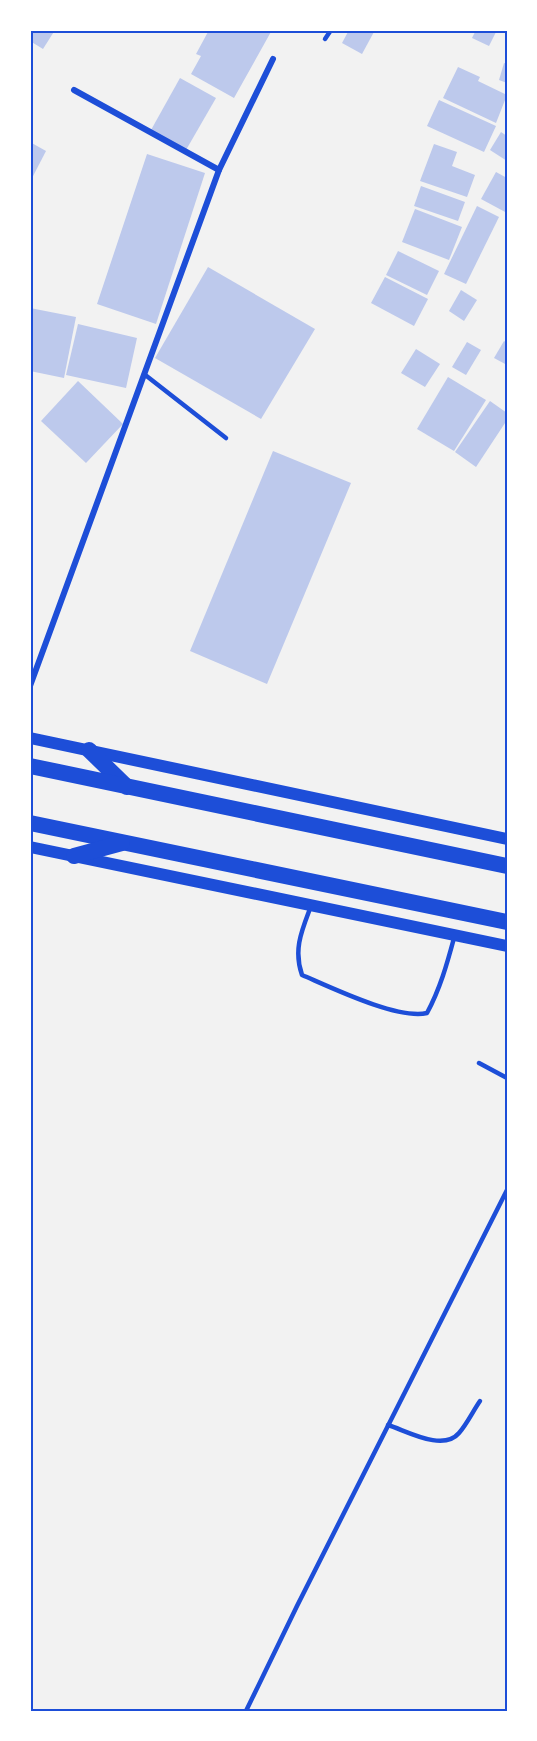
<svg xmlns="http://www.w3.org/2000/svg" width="537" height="1741" viewBox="0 0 537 1741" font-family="'Roboto Serif',serif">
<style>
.building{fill:#bdc9ec}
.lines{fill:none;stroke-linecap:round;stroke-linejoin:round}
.service{stroke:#1d4ed8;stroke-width:4.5}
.minor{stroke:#1d4ed8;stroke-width:6}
.secondary{stroke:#1d4ed8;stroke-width:12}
.trunk{stroke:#1d4ed8;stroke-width:16}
.neatline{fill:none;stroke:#1d4ed8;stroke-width:2}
</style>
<rect width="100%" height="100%" fill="#f2f2f2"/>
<g class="building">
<path d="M30,30h25l-12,19 -13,-8z"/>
<path d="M209,30h63l-38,68 -43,-24 10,-18 -5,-2z"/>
<path d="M349,30h26l-13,24 -20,-11z"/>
<path d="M476,30h21l-8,16 -17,-8z"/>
<path d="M504,63l3,1v19l-8,-3z"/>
<path d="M458,67l22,10 -2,4 29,14 -11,28 -53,-25z"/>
<path d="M180,78l36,20 -30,52 -35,-20z"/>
<path d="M439,100l57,26 -12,26 -57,-26z"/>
<path d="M501,132l6,4v25l-17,-11z"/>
<path d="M30,142l16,9 -16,31z"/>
<path d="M434,144l23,8 -5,14 23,9 -8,22 -47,-16z"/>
<path d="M147,154l58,19 -49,151 -59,-20z"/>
<path d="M496,172l11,6v35l-26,-14z"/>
<path d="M421,186l44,16 -7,19 -44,-15z"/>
<path d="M477,206l22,11 -33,67 -22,-10z"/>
<path d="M415,209l47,18 -13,33 -47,-18z"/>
<path d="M398,251l41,20 -12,24 -41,-20z"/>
<path d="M208,267l107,62 -54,90 -106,-61z"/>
<path d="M385,277l43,22 -14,27 -43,-23z"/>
<path d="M461,290l16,10 -13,21 -15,-10z"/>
<path d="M30,308l46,9 -12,61 -34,-7z"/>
<path d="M78,324l59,14 -11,50 -60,-13z"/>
<path d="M504,341l3,2v22l-13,-7z"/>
<path d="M467,342l14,8 -15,25 -14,-8z"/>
<path d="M416,349l24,15 -15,23 -24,-14z"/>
<path d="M448,377l38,23 -32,51 -37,-22z"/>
<path d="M78,381l45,43 -37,39 -45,-42z"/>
<path d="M490,401l17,12v7l-31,47 -21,-15z"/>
<path d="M273,451l78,32 -84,201 -77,-33z"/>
</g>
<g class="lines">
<g class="service">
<path d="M325,39l6,-9"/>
<path d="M144,374l82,64"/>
<path d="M311,906c-9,24 -18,43 -9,69 28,12 96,45 125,38 13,-24 20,-49 27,-75"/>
<path d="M479,1063l28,15"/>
<path d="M388,1425c19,6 55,27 71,8 8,-9 14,-22 21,-32"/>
<path d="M246,1711l51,-105 210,-416"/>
</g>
<g class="minor">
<path d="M74,90l145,80"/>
<path d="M30,686l189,-516 54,-111"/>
</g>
<g class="secondary">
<path d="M30,738l477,101"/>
<path d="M30,847l477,99"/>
</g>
<g class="trunk">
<path d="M89,750l38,37"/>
<path d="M30,766l477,100"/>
<path d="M30,823l477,99"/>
<path d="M74,856l48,-13"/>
</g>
</g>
<rect width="537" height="1741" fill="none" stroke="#ffffff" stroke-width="63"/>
<rect x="32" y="32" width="474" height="1678" class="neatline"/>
</svg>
